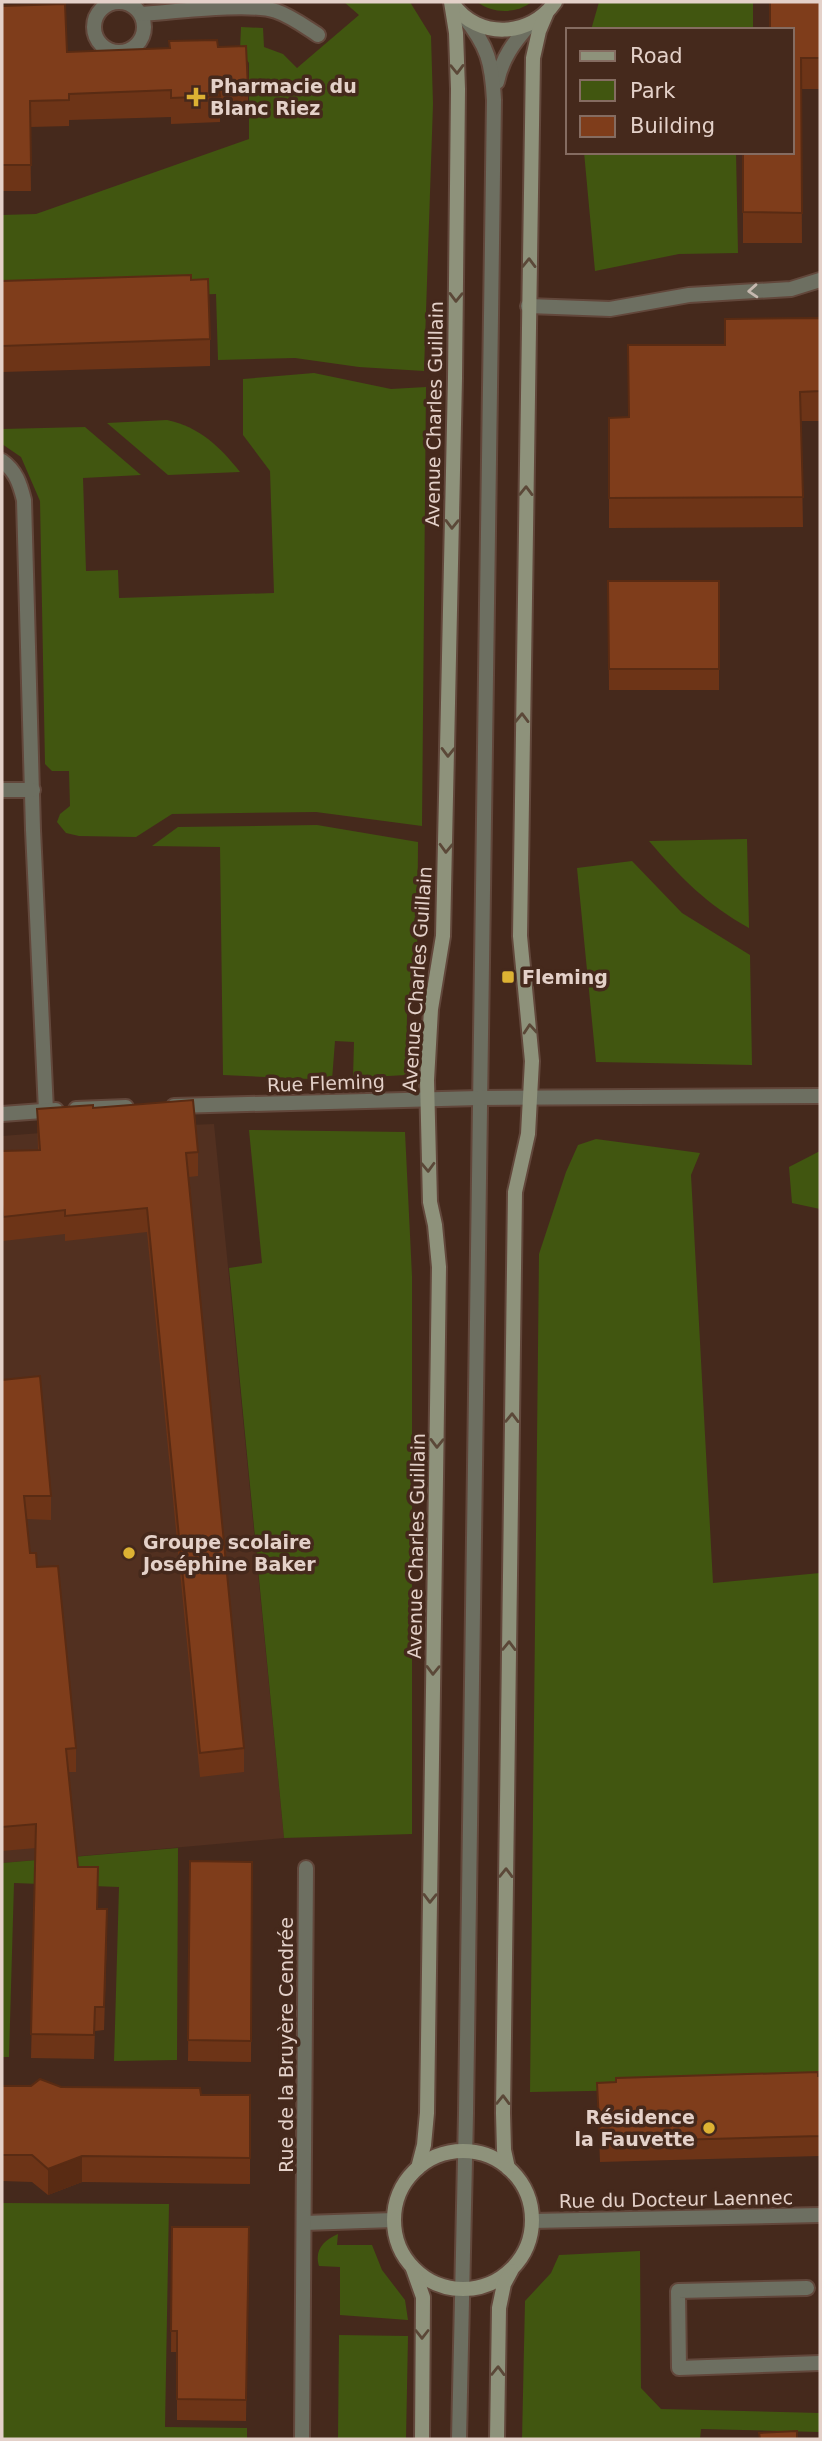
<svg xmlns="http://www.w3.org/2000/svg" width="822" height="2441" viewBox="0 0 822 2441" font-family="'DejaVu Sans',sans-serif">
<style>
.built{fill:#523020}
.green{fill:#415610}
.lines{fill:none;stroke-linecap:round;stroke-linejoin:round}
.lane-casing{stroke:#62473b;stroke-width:18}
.street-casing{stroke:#62473b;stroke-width:18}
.secondary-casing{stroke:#62473b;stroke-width:18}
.lane{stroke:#6d6f61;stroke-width:14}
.street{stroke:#6d6f61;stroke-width:14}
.secondary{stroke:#8e927b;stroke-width:14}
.wall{fill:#6d3417}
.shaded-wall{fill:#592b13}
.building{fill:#7f3d1b;stroke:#592b13;stroke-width:2}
.oneway{stroke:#5b4838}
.oneway2{stroke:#c6b8af}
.poi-dot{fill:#ddb233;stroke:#45291c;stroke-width:2.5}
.labels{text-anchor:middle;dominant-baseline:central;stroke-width:7;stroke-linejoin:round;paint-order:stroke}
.poi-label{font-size:19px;font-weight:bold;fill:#e4d1c9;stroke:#45291c;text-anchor:start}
.street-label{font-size:19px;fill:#e4d1c9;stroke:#45291c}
</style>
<rect width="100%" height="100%" fill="#45291c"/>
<path class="built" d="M214,1124l70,714 -282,25v-727l91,-7z"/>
<g class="green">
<path d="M344,2h66l21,34 2,68 -9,267 -65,-4 -64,-9 -77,2 -2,-66 -214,8v-87l34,-1 213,-75v-76l-9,-13 1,-23 22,1 1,19 19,7 14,14 62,-53z"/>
<path d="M477,2h55c-17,12 -38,12 -55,0z"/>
<path d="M599,2h169l-15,1v27h-162z"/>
<path d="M584,152h152l2,101 -59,1 -84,17z"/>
<path d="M314,373l77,16 35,-2 -4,439 -106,-14 -144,2 -36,23 -57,-1 -13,-3 -9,-11 3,-8 10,-8 -1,-35h-17l-7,-7 -5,-263 -19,-44 -19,-13v-15l83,-2 56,48 -58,3 3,93 32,-1 1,28 155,-5 -4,-122 -27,-36v-56z"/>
<path d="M167,420c33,7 53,27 73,52l-72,3 -61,-52z"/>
<path d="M317,825l101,17 -1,124 -10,49 -1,60 -53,3 1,-36 -19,-1 -3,39 -109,-5 -3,-228 -68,-1 26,-19z"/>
<path d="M747,839l2,89c-43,-24 -68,-50 -100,-87z"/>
<path d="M632,861l50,52 68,42 2,110 -156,-3 -19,-194z"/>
<path d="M249,1130l156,2 7,144v558l-128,4 -55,-570 33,-5z"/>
<path d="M596,1139l104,14 -9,22 22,408 107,-10v514l-290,5 9,-838 27,-82 12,-27z"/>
<path d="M820,1151v58l-28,-6 -3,-36z"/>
<path d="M178,1848l-1,212 -63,1 5,-174 -105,-4 -5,174h-7v-194z"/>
<path d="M2,2203l167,1 -4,223 82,1v11h-245z"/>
<path d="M338,2234l-1,11h35l10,25 23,30 3,20 -68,-5v-48l-21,-1c-5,-16 5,-26 19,-32z"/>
<path d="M640,2251l1,137 20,21 159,4 -1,19 -118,-3 -1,10h-178l3,-138 26,-28 8,-18z"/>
<path d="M339,2335l69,1 -2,103h-68z"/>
</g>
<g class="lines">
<g class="lane-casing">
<g id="lane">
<circle cx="119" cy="27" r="25"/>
<path d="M141,14c31,-2 109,-12 135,-3 15,5 28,15 42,24"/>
<path d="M497,82c5,-24 17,-40 33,-58"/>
<path d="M528,306l82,3 79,-14 102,-6 29,-9"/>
<path d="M807,2288l-129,3 1,77 141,-5"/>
<path d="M459,2439l7,-326 28,-2013c-2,-37 -6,-54 -30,-83"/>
</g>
</g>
<g class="street-casing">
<g id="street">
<path d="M2,461c14,10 18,23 22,39l9,330 13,281"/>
<path d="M2,790h31"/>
<path d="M174,1106l305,-8 341,-2"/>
<path d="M76,1109l50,-2"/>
<path d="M2,1114l54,-4"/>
<path d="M532,2221l288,-6"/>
<path d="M304,2223l90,-3"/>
<path d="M302,2439l4,-571"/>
</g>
</g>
<g class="secondary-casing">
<g id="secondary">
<path d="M453,4c25,36 78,33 102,-2"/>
<circle cx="463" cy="2220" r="69"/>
<path d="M418,2168l6,-23 3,-32 12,-846 -4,-42 -5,-23 -3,-122 4,-71 12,-73 12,-558 3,-289 -2,-56 -5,-31"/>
<path d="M508,2168l-4,-18 -1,-37 12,-921 13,-58 4,-73 -12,-125 13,-878 6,-27 8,-19"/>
<path d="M413,2269l10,28 -1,142"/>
<path d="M497,2439l2,-131 5,-24 7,-13"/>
</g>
</g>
<use href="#lane" class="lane"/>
<use href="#street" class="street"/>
<use href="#secondary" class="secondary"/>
</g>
<g class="wall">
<path d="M820,2v87h-19l1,154h-59v-91l49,-122z"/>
<path d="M2,6l65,46 151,-5 30,41v27h-28v7l-49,2v-7l-102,3v6l-39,1 1,64h-29z"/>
<path d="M191,280l19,59v27l-208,6v-91z"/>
<path d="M820,318v103h-19l2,106 -194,1v-110l19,-1 97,-72z"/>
<path d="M608,581h111v109h-110z"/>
<path d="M93,1108l105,44v24l-9,1 55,571v24l-44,5 -53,-545 -82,9v-7l-62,7 -1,-13v-77l36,-1 -1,-41z"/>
<path d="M2,1380l49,116v24l-24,-1 3,34 7,14 39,181v24h-7l9,95 19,42 10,24 -3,97 -9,1 -1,28 -63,-1 5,-210 -34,3z"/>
<path d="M190,1861l62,1 -1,200 -63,-1z"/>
<path d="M820,2076v80l-220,6 -3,-79z"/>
<path d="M2,2086l59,1 140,8h49v89l-168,-2 -34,13 -16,-13 -30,-1z"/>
<path d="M172,2227h77l-3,194 -69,-1v-68h-6z"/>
</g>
<path class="shaded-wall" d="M82,2156v26l-34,13v-26z"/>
<g class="building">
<path d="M770,2h50v56h-19l1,155 -59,-1v-60h49v-122h-22z"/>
<path d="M65,4l2,48 103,-4 -1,-7 48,-1 1,7 28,-1 2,42 -29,1 1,7 -49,2v-8l-102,4v6l-39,1 1,64h-29v-159z"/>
<path d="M191,275v5l17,-1 2,60 -208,7v-65z"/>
<path d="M820,318v73l-20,1 3,105 -194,1v-80l20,-1 -1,-72h97v-26z"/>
<path d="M608,581h111v88h-110z"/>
<path d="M193,1100l5,52 -12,1 58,595 -44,5 -53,-545 -82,8v-6l-62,7 -1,-13v-53l38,-1 -3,-41 56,-4v3z"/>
<path d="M40,1376l11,120h-27l6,57h6l1,14 21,-1 18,182 -10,1 12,118h20l-1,42h10l-3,98h-9l-1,28 -63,-1 5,-210 -34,3v-447z"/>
<path d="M190,1861l62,1 -1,179 -63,-1z"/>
<path d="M818,2072v4h2v60l-220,6 -3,-59 19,-1v-4z"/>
<path d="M40,2079l21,8 139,1 1,7h49v63l-168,-2 -34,13 -16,-14h-30v-69h29z"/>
<path d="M172,2227h77l-3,173 -69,-1v-68h-6z"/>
<path d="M797,2431v8h-37l-1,-6z"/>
</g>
<defs><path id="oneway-chevron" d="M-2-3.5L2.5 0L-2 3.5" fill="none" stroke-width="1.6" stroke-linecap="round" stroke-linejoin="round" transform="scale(1.75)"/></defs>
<g class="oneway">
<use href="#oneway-chevron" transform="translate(457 69) rotate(89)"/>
<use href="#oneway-chevron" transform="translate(529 263) rotate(-89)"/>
<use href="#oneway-chevron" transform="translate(456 297) rotate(91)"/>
<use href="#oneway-chevron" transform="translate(526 491) rotate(-89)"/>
<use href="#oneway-chevron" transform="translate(452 524) rotate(91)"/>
<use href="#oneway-chevron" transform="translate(522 718) rotate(-89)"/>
<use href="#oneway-chevron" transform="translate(448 752) rotate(91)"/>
<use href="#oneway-chevron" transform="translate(446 848) rotate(92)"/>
<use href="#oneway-chevron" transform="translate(530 1029) rotate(-95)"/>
<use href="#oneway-chevron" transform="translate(428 1167) rotate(88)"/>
<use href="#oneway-chevron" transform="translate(512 1418) rotate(-89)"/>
<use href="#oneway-chevron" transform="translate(437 1443) rotate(91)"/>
<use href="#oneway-chevron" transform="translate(509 1646) rotate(-89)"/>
<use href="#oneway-chevron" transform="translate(433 1670) rotate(91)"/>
<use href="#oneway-chevron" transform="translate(506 1873) rotate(-89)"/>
<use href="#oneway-chevron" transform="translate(430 1898) rotate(91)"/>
<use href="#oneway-chevron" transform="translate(503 2100) rotate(-89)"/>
<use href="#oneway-chevron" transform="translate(422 2334) rotate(90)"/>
<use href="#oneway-chevron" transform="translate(498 2371) rotate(-89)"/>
</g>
<use class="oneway2" href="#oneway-chevron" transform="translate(753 291) rotate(176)"/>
<g class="poi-dot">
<path d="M192.5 86.5h7v7h7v7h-7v7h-7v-7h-7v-7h7z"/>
<rect x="501" y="970" width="14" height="14" rx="3.5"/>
<circle cx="129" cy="1553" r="7"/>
<circle cx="709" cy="2128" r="7"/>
</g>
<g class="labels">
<g class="poi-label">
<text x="210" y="86">Pharmacie du<tspan x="210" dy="22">Blanc Riez</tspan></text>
<text x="522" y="977">Fleming</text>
<text x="143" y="1542">Groupe scolaire<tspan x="143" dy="22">Joséphine Baker</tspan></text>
<text x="695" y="2117" text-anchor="end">Résidence<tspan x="695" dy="22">la Fauvette</tspan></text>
</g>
<g class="street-label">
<text transform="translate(434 414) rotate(-89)">Avenue Charles Guillain</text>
<text transform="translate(417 979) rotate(-86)">Avenue Charles Guillain</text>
<text transform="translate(326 1083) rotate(-2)">Rue Fleming</text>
<text transform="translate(416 1546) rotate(-89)">Avenue Charles Guillain</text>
<text transform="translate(286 2045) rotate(-90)">Rue de la Bruyère Cendrée</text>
<text transform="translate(676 2199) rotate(-1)">Rue du Docteur Laennec</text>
</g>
</g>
<rect width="822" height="2441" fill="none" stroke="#e4d1c9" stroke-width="7"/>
<rect x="566" y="28" width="228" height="126" fill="#45291c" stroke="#856c61" stroke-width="2"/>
<rect x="580" y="51" width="35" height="10" fill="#8e927b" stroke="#856c61" stroke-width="2"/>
<text x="630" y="63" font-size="21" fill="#e4d1c9">Road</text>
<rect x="580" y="80" width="35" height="21" fill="#415610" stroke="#856c61" stroke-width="2"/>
<text x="630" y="98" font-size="21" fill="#e4d1c9">Park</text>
<rect x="580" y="116" width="35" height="21" fill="#7f3d1b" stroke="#856c61" stroke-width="2"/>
<text x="630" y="133" font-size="21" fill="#e4d1c9">Building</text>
</svg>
